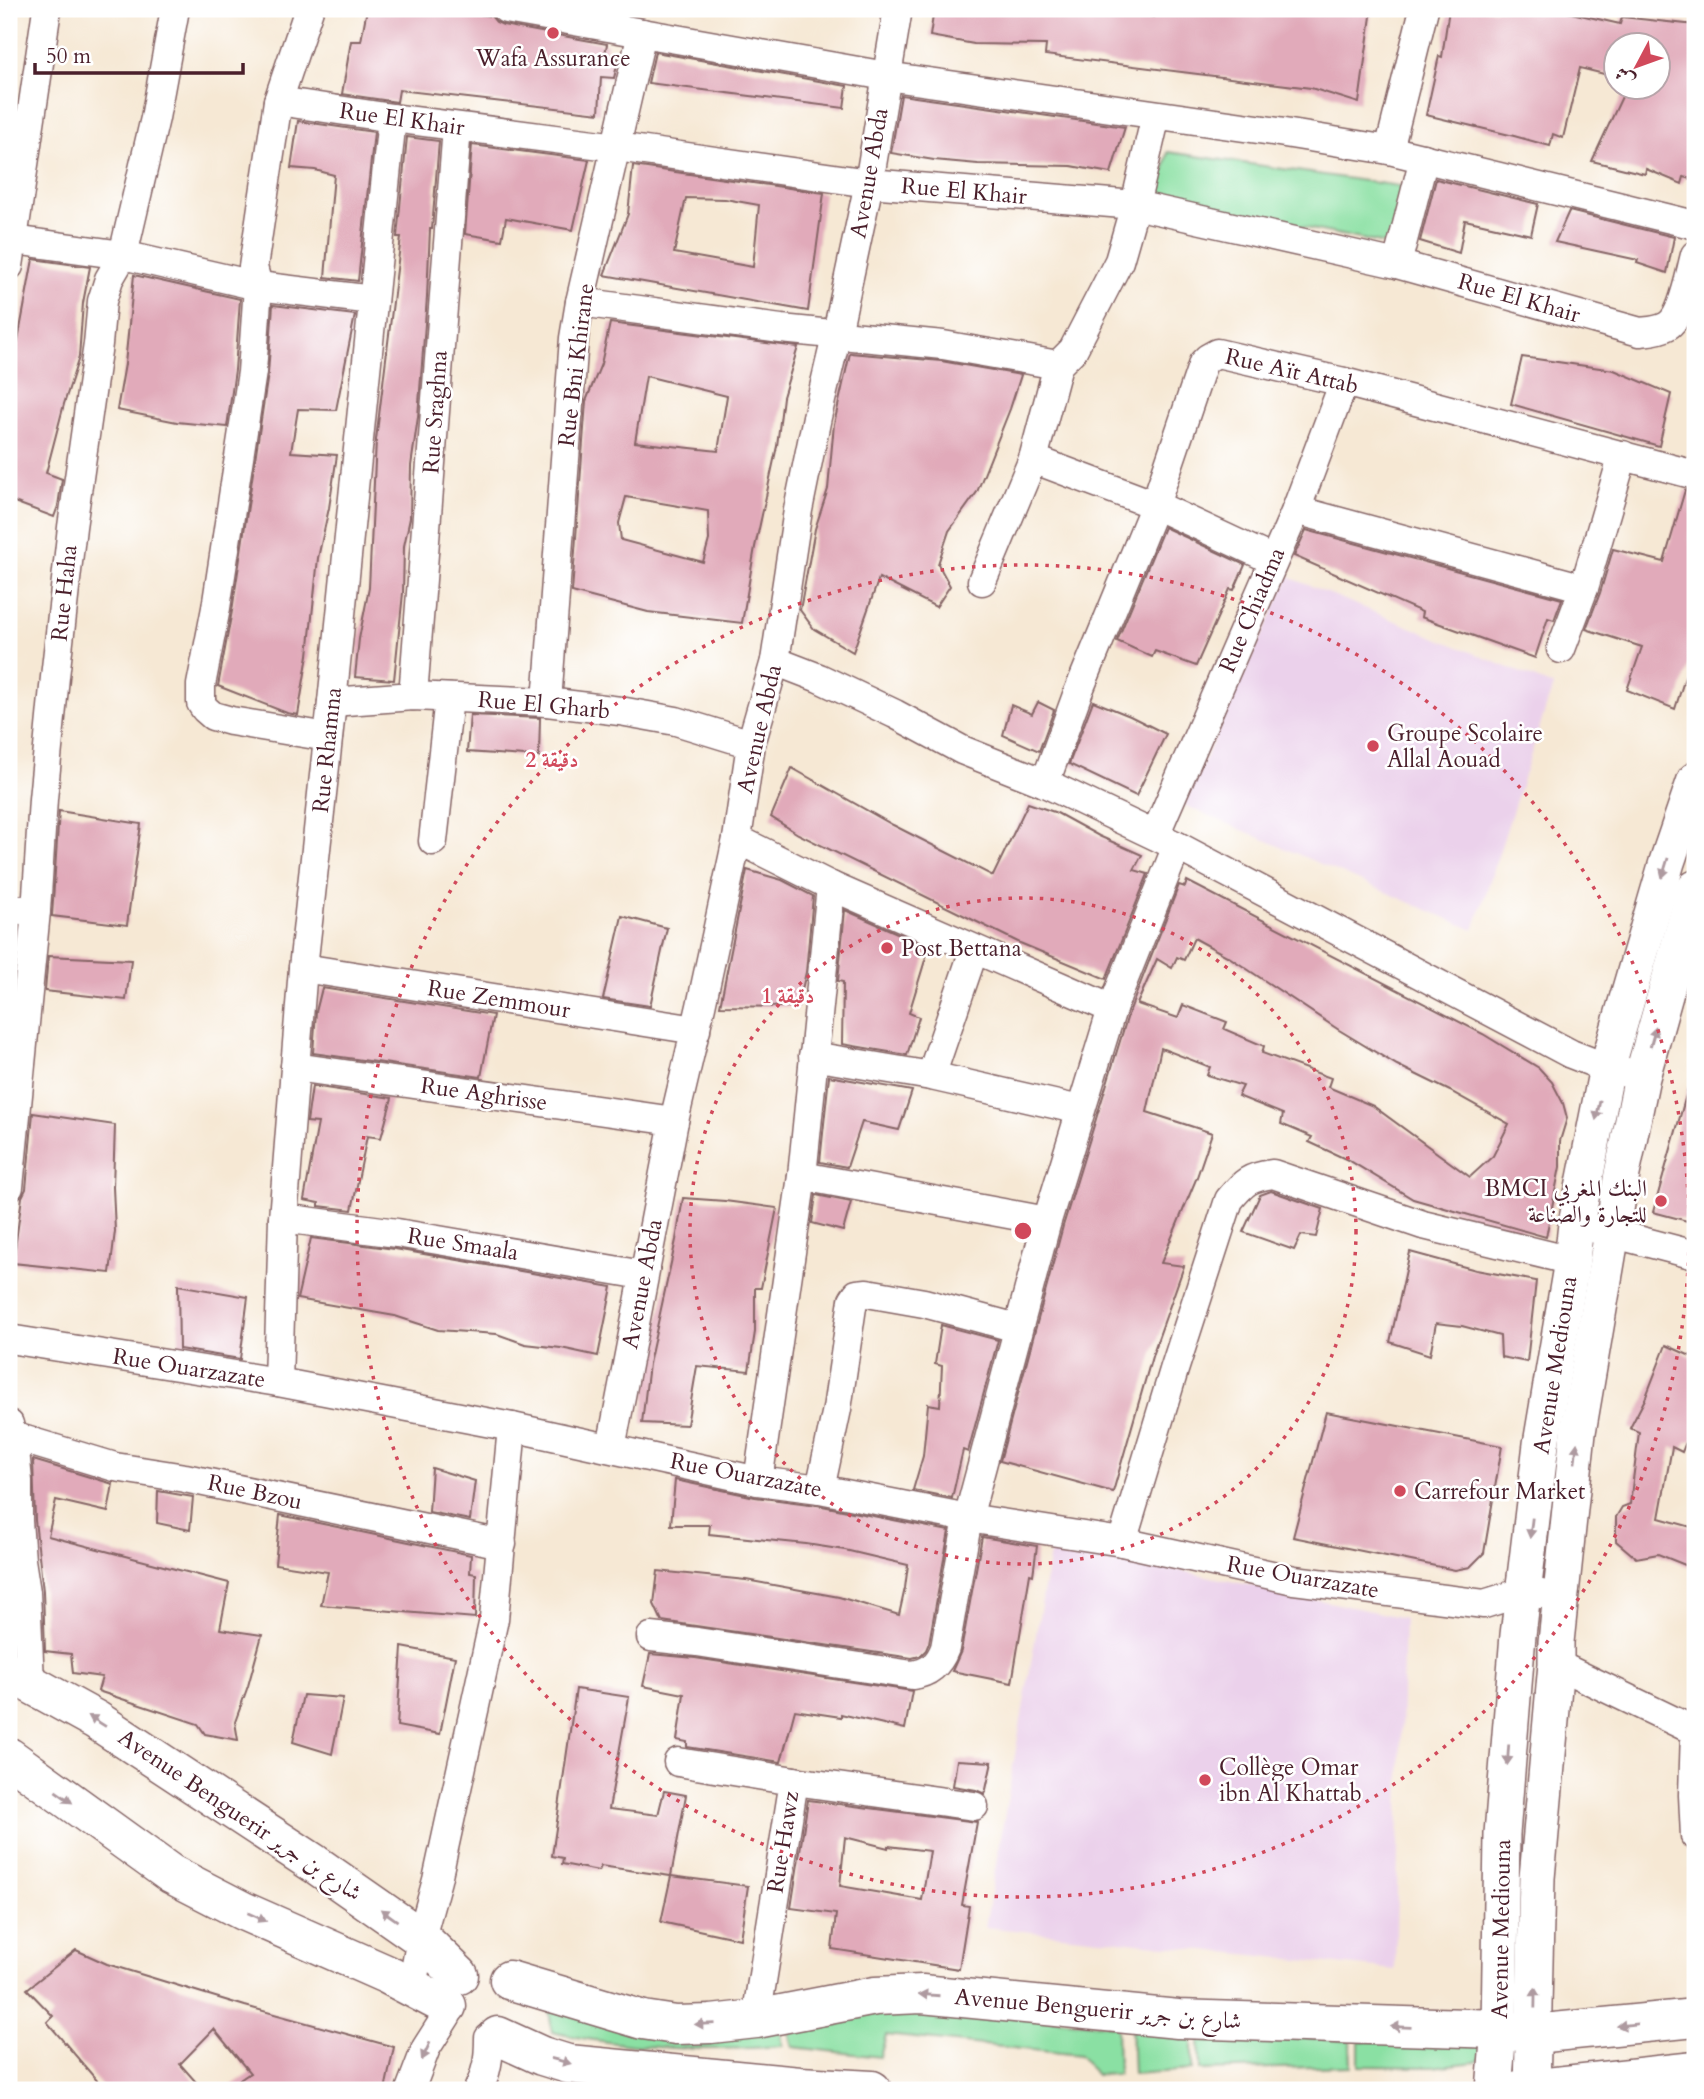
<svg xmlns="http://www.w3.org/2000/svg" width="1704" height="2099" viewBox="0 0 1704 2099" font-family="Cardo,Amiri,serif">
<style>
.built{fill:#ebd1eb}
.green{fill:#8ae0a3;stroke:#6a8067;stroke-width:2}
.building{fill:#e1aaba;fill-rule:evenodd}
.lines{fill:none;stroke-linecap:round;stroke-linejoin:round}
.minor-casing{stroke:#866566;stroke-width:31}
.tertiary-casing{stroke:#866566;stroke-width:38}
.secondary-casing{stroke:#866566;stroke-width:41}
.minor{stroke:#fff;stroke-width:28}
.tertiary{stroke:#fff;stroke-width:35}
.secondary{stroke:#fff;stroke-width:38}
.oneway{fill:#ae9aa0}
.ring{fill:none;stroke:#d1495b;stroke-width:3.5;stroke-dasharray:3.5 7}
.poi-dot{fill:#d1495b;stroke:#fff;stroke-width:2.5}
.labels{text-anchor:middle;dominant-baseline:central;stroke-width:5;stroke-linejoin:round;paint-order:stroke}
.poi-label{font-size:23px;fill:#4a1f2b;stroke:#fff;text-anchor:start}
.street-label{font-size:23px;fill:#4a1f2b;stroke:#fff}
.centre{fill:#d1495b;stroke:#fff;stroke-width:3.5}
.ring-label{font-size:21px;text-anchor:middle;font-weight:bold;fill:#d1495b;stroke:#fff;stroke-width:5;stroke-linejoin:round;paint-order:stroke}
</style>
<rect width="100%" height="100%" fill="#fff"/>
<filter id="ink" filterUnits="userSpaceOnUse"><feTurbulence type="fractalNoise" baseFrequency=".0143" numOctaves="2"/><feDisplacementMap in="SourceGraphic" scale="14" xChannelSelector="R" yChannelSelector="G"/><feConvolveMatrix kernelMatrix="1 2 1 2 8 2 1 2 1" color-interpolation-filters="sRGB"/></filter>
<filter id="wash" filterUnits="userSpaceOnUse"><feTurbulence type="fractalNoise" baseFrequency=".00686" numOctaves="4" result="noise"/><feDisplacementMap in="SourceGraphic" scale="28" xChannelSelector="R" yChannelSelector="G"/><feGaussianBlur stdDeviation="1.57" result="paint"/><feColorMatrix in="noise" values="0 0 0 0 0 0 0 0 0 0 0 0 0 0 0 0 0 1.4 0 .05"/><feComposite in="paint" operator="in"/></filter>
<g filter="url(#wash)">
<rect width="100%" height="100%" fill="#f6e8d4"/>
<g class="built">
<path d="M1289,577l264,109 -79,244 -290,-125z"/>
<path d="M1052,1543l352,75 -9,352 -410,-43z"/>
</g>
<g class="green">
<path d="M1168,152l238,35 -6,60 -241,-49z"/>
<path d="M879,2002l238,24 1,48 -22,1 -16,-20 -194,-20 -6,22 -87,-10 -7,-27z"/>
<path d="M549,2009l230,13 4,24c-77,6 -157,3 -231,-14z"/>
<path d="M1131,2026l61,4v40l-59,4z"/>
<path d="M1199,2030l151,11 1,25 -151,4z"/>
<path d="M1473,2038l14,15 -11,9 -44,5 -73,-1v-25z"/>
</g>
<g id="blocks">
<g class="building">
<path d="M367,9h76l48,7 5,6 7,3 104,19 -4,20 16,-7 -5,21 -13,-1 -2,36 -200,-23 -2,12 -55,-8 9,-53h10z"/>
<path d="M934,9h187l33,8 1,-8h217l-13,94 -48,-15 -266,-33 1,-10 -72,-1 -44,-8z"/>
<path d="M1449,9h105l66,15 2,-7 73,8v155l-11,-3 -2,7 -36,-15 -1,5 -53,-13 34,-73h32v-42h-42v31l-36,-9 -17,70 -10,-4 -3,12 -36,-10 -88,-21 13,-59 3,1z"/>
<path d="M655,52l192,34 -3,22 -196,-25z"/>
<path d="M901,95l224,32 -14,46 -40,-7 -93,-2 -44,-4 -43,-7z"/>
<path d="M298,121l76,11 -16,149 -33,-4 9,-102 -19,-5 -24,-2z"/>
<path d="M407,137l32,4 -7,88h-2l-3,68 -9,120 -7,49 -1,52 -6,28 -1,47 -9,87 -39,-3 4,-38 10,-51 7,-148 25,-203h-4z"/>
<path d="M472,145l117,15 -16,70 -67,-12 -4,22 -37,-6z"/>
<path d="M633,166l191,27 -16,118 -204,-36 24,-61zM686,198l39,1 34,6 -6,62 -79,-14z"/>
<path d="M1436,179l102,25 -7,31 -66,-15 -6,33 -39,-12z"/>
<path d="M1569,211l105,26 -7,36 -30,-10 1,-3 -83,-18z"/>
<path d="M33,259l57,8 -7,36 -4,54 -15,47 -18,69 16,6 -4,27 -4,11 -45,-17v-125l9,-35z"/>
<path d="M134,275l106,24 -5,71 -8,57 -50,-5 -60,-12 8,-46z"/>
<path d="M273,305l82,10 -19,95 -38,-1 -7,43 46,3 -8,53 -11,50 -10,97 -10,60 -11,-2 -69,-27 14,-75 36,-237z"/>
<path d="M610,323l188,24 -15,50 -6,49 -22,101 -13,76 -94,-11 -76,-20 14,-191 15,-37zM646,376l81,20 -9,55 -83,-9zM626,497l82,14 1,29 -6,22 -82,-22 -2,-17z"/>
<path d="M850,353l91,8 80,14 -11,34 -33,83 -28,39 -11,33 12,22 -14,21 -57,-29 -26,74 -39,-23 -14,-19 15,-81 13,-40 6,-65z"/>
<path d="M1522,357l92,13 57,24 -12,52 -148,-42z"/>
<path d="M1685,490l10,1v155l-20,63 -48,-19 15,-43 -56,-18 14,-36 13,-44 51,13z"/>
<path d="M1164,527l81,38 -11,25 -4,-1 -34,77 -41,-15 -3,6 -35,-16z"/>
<path d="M1306,530l256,69 -8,21 -6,-2 -13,40 -114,-41 1,-5 -128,-56z"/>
<path d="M1093,701l37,15 36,18 -30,62 -67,-32z"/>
<path d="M1038,702l16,8 -15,41 -36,-16 8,-30 21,9z"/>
<path d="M470,715l70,3 -1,39 -72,-5z"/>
<path d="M792,768l101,57 100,51 35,-73 29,10 42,23 43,19 -8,15 14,4 -42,105 -86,-36 -222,-109 -27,-17z"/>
<path d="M59,811l82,13 -14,101 -75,-9z"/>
<path d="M747,870l35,10 31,16 -7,76 -8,35 -78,-1z"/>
<path d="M1187,881l296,153 56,34 13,14 11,21 4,15 -7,23v26l-14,70 -133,-38 -63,-38 -41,-19 3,-5 -31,-13 2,-10 -45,-18 5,-10 -36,-11 3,-8 -49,-19 -14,64 65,21 -15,44 -36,86 23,3 -31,87 -40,139 -113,-31 63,-235 65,-211 51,-130 6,2zM1194,938l35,19 110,73 58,35 53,26 59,33 -16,32 -23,21 -97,-71 -45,-19 3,-9 -69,-25 2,-7 -40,-17 3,-7 -44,-17 -5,13 -41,-14 20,-45 15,9 5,-11 7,3z"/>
<path d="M845,910l84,37 -20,66 10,4 -12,38 -65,-11 1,-62 -5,-1z"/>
<path d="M622,916l45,12 -17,78 -47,-7z"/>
<path d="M48,956l83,4 -5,40 -81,-9z"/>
<path d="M9,960l5,1 -2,27h-3z"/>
<path d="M322,988l171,27 -12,62 -168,-24 3,-41z"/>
<path d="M829,1076l83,15 -13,39 -37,-8 -15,45 -27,-5z"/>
<path d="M1689,1085l6,1v137l-42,-11z"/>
<path d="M312,1086l80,12 -11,40 -14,-2 -15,74 -33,-4v-3l-15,-3 14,-77 -11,-1z"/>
<path d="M33,1113l82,12 -2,62 2,44 -5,42 -97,-10 9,-66 4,-8z"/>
<path d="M1271,1191l52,18 -7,28 -15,-2 -7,15 -51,-18 17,-37z"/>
<path d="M816,1195l35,7 -8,29 -31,-8z"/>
<path d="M683,1198l42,3 52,7 -16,80h-6v44l-6,39 -52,-5 -10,59 -45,-2 7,-59 27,-124z"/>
<path d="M311,1238l84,11 217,38 -14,69 -37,-8 -36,-4 -28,-10 -59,-4 -43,-14 -98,-17z"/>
<path d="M1410,1252l66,18 60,11 -9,81 -26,-5 -1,-21 -38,-10 -26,-3 -6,32 -40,-13z"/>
<path d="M178,1285l70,12 -8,62 -61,-10z"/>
<path d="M941,1325l57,15 -30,112 -5,-2 -11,48 -39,-8 10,-34 5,-52 12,2 2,-40 -7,-2z"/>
<path d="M1666,1345l29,13v81l-9,3 -4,10 -10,-5 -13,71 36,10v41l-37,-15 -22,4 -20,-17v-24l6,-10 8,-3 9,-72 -9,-4 15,-29z"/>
<path d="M1326,1412l176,34 -18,107 -14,14 -15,3 -162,-33z"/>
<path d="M33,1460l80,24 -5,28 -52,-12 -8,36 181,47 -9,46 42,6 -14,51 -13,36 3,18 -33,-6 -7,-10 -100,-33 4,-14 -29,-4 -2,-19 -26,-3 -2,-60 -8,-71z"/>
<path d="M432,1468l43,13 -5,39 -41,-8z"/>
<path d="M675,1480l80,17 62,8 132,26 -20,112 -3,7 -6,6 -8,2 -250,-37 -8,-17 4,-33 88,9 93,17 60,18 6,-27 3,-23 -63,-15 -39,-6 -97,-10 1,-9h-39z"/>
<path d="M158,1491l35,6 -3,33 -33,-7z"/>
<path d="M280,1515l191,40 -1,18 6,1 -1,44 -154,-13 7,-33 -53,-8z"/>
<path d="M982,1537l55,9 -4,29 -3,-1 -18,109 -60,-12 9,-20z"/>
<path d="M402,1647l53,10 -15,77 -43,-8z"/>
<path d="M650,1654l45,4 217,33 -7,38 -64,-15v3l-46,-7 -14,52 -94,-15v-5l-10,-2 7,-46 -41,-8z"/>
<path d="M576,1689l53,8 -20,112 49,6 6,-24 22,4 -15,81 -70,-10 -2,5 -37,-7 1,-6 -11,-2z"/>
<path d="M303,1695l40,3 -11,56 -39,-12z"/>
<path d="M957,1760l35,2 -7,32 -9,-4 -23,-4z"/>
<path d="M808,1800l169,22 -15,83 7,1 -10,63 -127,-20 4,-35 -45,-6zM845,1837l43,11v-2l42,5 -8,49 -82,-14z"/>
<path d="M671,1876l77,10 -8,53 -79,-17z"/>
<path d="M76,1950l31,14 138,42 149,41 -9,43h-160l25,-17 -36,-44 -34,35 23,26h-98l-58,-68 6,-6 -26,-27z"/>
</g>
</g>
</g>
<g filter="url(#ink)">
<use href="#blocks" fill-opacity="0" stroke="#866566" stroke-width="2"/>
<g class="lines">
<g class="minor-casing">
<g id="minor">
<path d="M309,9l-31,92 -25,166 5,19 -6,86 -36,236 -15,77v18l4,6 8,7 18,5 97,16"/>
<path d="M506,9l380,67 386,55 117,19 306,75"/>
<path d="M278,101l114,17 225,29 252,36 266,22 262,59 243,68c9,-1 18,-1 27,-6 16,-9 23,-53 28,-71"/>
<path d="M1389,150l35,-141"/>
<path d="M14,240l109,15 135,31 115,14"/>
<path d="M1397,264l27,-106"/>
<path d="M9,266l38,-257"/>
<path d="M580,302l201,27 162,16 115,20"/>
<path d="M1033,459l122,46 118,55"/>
<path d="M1296,510l288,78"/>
<path d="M982,581l51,-122 25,-94 15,-15 46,-89 16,-56 21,-90"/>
<path d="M1561,649l23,-61 39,-133"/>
<path d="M775,661l44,17 76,36 67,36 83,33 132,63 394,208 36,14 35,9"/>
<path d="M413,696l44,-569"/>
<path d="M332,702l81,-6 134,6 73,9 56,10 75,23"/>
<path d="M547,702l27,-364 6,-36 62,-269"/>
<path d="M1045,783l32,-88 78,-190 48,-142 5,-5 9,-5 127,29 351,93"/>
<path d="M1155,835l141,-325 48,-128"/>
<path d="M433,841l16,-143"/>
<path d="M9,909l27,2"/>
<path d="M303,968l393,62"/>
<path d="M1112,1009l65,-163"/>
<path d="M813,1056l118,20 149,34"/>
<path d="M295,1067l379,54"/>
<path d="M931,1076l43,-126"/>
<path d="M802,1176l245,45"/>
<path d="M9,1187l27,-276 7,-112 12,-122 17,-150 26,-183 4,-43 7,-22 14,-24 32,-137 20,-109"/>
<path d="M283,1218l114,15 246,42"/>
<path d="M1592,1228l103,27"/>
<path d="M9,1339l269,43 234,45 246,54 62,8 148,29 154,24 172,38 190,24 39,-12 18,2"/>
<path d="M278,1382l5,-164 20,-250 29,-266 60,-584"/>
<path d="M9,1424l6,26 3,31v40l3,39 5,32 4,91"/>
<path d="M9,1435l106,32 70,11 317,66"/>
<path d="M611,1448l63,-327 27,-115 36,-167 14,-95 24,-83 23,-151 19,-93 20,-84 32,-150 29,-174"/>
<path d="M758,1481l44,-305 29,-290"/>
<path d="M820,1489l17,-80 16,-109 4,-6 10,-1 57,10 93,25"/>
<path d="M1122,1542l52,-172 55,-170c15,-18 20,-23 44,-26l150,51 149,36"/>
<path d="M651,1637l46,5 215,33c18,-2 27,-11 33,-27l23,-130 79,-297 65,-212 -281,-123 -94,-47"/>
<path d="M1556,1664l139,67"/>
<path d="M1695,1731l-2,64 2,41"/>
<path d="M678,1762l116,19 -38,238"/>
<path d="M794,1781l180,25"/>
<path d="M412,1987l9,-49 16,-58 57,-261 18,-192"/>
<path d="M410,2090l16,-42 21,-33"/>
<path d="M478,2090c9,-17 11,-32 11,-52"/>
</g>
</g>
<g class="tertiary-casing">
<g id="tertiary">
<path d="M1494,2090l5,-61 3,-195 16,-199 23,-191 31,-183 4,-37 31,-156 60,-206 28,-82"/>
<path d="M1532,2090l5,-212 19,-214v-22l22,-210 44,-258 20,-97 53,-189"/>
</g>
</g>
<g class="secondary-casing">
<g id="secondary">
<path d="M9,1672l87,48 219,144 106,74 38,37"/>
<path d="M9,1757l162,117 72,37 143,63 61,32"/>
<path d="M509,1980l134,40 33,5 35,-1 45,-5 119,-23 47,-2 256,25 321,10 35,5 161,-16"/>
<path d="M498,2036l44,20 26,8 232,22 72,4"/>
<path d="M1519,2090l176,-19"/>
</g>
</g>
<use href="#minor" class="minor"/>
<use href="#tertiary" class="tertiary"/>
<use href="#secondary" class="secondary"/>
</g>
<defs><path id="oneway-solid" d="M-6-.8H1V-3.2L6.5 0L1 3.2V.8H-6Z" transform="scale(1.75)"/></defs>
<g class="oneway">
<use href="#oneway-solid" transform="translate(1665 868) rotate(107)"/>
<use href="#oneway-solid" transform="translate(1653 1037) rotate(-74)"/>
<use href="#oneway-solid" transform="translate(1598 1110) rotate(102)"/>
<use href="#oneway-solid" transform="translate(1576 1453) rotate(-84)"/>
<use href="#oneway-solid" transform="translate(1531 1528) rotate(97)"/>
<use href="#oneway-solid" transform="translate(97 1721) rotate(-148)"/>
<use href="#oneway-solid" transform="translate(1508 1755) rotate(94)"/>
<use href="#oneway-solid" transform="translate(64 1797) rotate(35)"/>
<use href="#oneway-solid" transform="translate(389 1915) rotate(-145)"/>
<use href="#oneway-solid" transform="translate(257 1917) rotate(24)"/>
<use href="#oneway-solid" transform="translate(929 1995) rotate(-176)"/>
<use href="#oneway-solid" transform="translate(1535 1998) rotate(-89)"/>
<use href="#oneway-solid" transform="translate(705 2024) rotate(178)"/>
<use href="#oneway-solid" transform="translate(1627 2025) rotate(174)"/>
<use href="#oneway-solid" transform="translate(1401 2027) rotate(-178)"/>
<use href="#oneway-solid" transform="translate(426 2051) rotate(115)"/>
<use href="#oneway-solid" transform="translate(561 2061) rotate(15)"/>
</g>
</g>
<g class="ring">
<circle cx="1023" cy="1231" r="333"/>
<circle cx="1023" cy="1231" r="666"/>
</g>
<g class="poi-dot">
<circle cx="553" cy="33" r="7"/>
<circle cx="1373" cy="746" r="7"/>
<circle cx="887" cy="948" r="7"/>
<circle cx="1661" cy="1201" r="7"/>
<circle cx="1400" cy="1491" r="7"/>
<circle cx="1205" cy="1780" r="7"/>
</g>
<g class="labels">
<g class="poi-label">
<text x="553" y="58" text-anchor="middle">Wafa Assurance</text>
<text x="1387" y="733">Groupe Scolaire<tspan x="1387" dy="26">Allal Aouad</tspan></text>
<text x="901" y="948">Post Bettana</text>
<text x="1647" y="1188" text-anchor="end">BMCI البنك المغربي<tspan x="1647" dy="26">للتجارة والصناعة</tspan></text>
<text x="1414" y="1491">Carrefour Market</text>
<text x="1219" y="1767">Collège Omar<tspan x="1219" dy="26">ibn Al Khattab</tspan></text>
</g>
<g class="street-label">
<text transform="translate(402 119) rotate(8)">Rue El Khair</text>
<text transform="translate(869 173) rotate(-80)">Avenue Abda</text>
<text transform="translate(964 191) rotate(5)">Rue El Khair</text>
<text transform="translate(1519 298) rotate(16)">Rue El Khair</text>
<text transform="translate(576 365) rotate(-83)">Rue Bni Khirane</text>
<text transform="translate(1292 371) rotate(13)">Rue Aït Attab</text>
<text transform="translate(435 412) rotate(-86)">Rue Sraghna</text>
<text transform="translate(64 593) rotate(-84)">Rue Haha</text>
<text transform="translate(1252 610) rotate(-67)">Rue Chiadma</text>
<text transform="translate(544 705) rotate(5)">Rue El Gharb</text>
<text transform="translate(759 729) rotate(-77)">Avenue Abda</text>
<text transform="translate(327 750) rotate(-84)">Rue Rhamna</text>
<text transform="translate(499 999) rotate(9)">Rue Zemmour</text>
<text transform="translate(484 1094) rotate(8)">Rue Aghrisse</text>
<text transform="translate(463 1244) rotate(9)">Rue Smaala</text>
<text transform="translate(642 1284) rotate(-79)">Avenue Abda</text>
<text transform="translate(1555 1365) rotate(-81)">Avenue Mediouna</text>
<text transform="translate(189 1368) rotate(9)">Rue Ouarzazate</text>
<text transform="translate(746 1475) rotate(11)">Rue Ouarzazate</text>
<text transform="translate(255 1492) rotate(12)">Rue Bzou</text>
<text transform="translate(1303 1577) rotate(10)">Rue Ouarzazate</text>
<text transform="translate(240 1815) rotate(34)">Avenue Benguerir شارع بن جرير</text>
<text transform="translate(783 1842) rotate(-81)">Rue Hawz</text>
<text transform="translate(1501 1929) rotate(-89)">Avenue Mediouna</text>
<text transform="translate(1098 2009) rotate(5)">Avenue Benguerir شارع بن جرير</text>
</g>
</g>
<circle cx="1023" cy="1231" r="10" class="centre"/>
<g class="ring-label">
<text x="552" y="767">2 دقيقة</text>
<text x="788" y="1003">1 دقيقة</text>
</g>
<rect width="1704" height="2099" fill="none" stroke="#fff" stroke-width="35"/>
<g transform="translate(1637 66) rotate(229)"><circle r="33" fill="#ffffff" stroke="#b7a5aa" stroke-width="2"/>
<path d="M0-5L12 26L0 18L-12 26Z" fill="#d1495b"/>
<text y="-10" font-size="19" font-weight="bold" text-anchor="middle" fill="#4a1f2b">ش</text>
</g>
<path d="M35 63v10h208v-10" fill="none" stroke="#4a1f2b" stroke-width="3.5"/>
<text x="46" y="63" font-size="21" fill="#4a1f2b" stroke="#ffffff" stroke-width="5" paint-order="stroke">50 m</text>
</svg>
